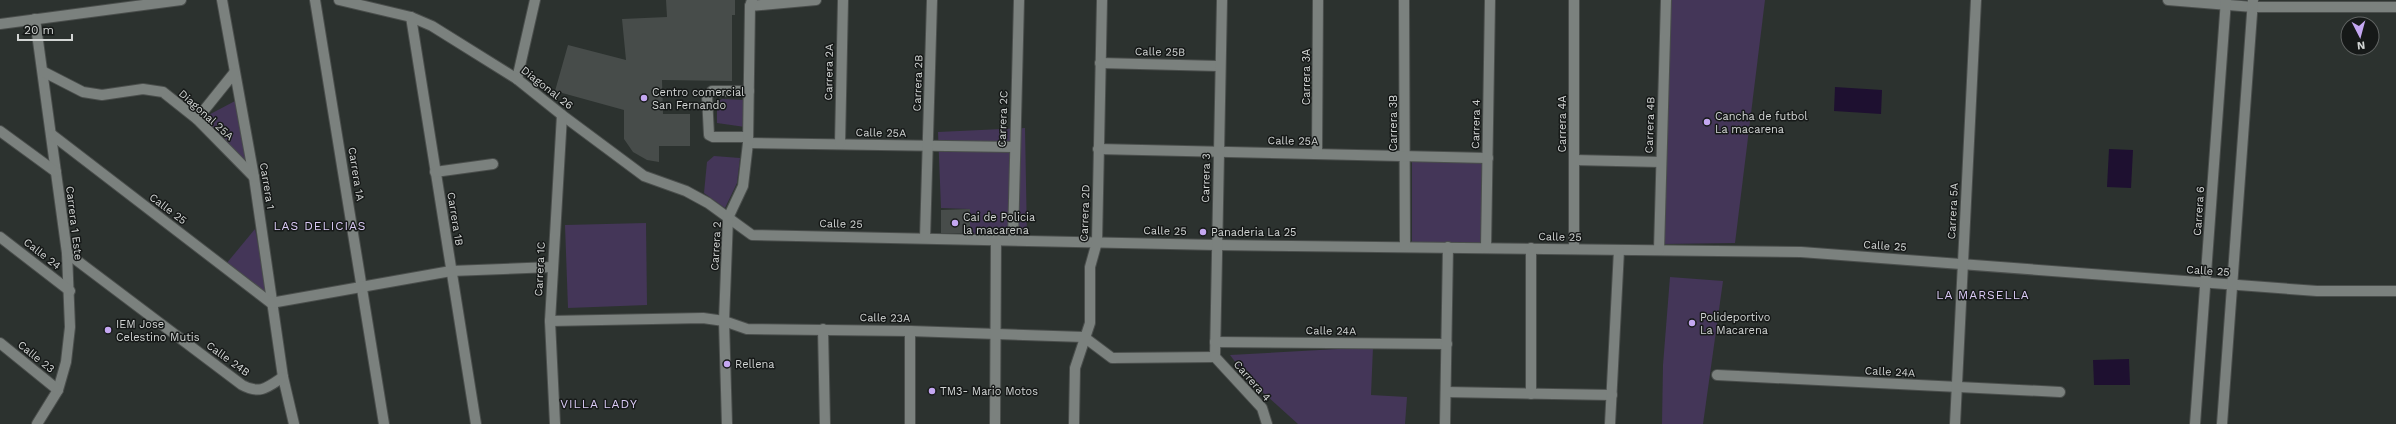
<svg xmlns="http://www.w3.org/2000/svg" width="2396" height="424" viewBox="0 0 2396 424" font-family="'Work Sans',sans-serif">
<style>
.green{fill:#443658}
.water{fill:#1e1030}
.building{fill:#474c4a}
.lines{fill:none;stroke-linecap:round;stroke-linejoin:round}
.lane-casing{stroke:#4a4e4c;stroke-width:12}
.street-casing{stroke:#4a4e4c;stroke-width:12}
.secondary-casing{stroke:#4a4e4c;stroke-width:12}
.lane{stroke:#7b817e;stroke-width:10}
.street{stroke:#7b817e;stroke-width:10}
.secondary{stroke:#7b817e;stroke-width:10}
.poi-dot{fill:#c4a7f1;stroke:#161918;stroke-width:1.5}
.labels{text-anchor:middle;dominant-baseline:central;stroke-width:3;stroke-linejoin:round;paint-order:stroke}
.street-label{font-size:11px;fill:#d2d5d4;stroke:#161918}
.poi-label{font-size:11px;fill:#d2d5d4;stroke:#161918;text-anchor:start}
.neighbourhood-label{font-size:12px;letter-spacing:1px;fill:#dacaf5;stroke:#161918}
</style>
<rect width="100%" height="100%" fill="#2c322f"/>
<g class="green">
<path d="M1668,0h97l-30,243 -73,1z"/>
<path d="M232,80l16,85 -49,-45 36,-19z"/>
<path d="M722,99l23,1v27l-28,-4v-21z"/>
<path d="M1025,128l2,110 -57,-1v-28l-29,-1 -3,-76z"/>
<path d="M714,156l26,2 -3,25 -12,25 -21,-15 3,-31z"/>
<path d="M1412,161l74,1 -2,84 -72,-1z"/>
<path d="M646,223l1,82 -79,3 -3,-83z"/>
<path d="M255,229l13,65 -42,-30z"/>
<path d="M1670,277l53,4 -20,143h-41l1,-59z"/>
<path d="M1373,347l-2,48 36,2 -2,27h-107l-50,-45 -18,-24z"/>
</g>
<g class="water">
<path d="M1835,87l47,3 -1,24 -47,-3z"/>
<path d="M2109,149l24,1 -2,38 -24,-1z"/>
<path d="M2129,359l1,26h-36l-1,-25z"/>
</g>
<g class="building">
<path d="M666,0h69v15h-3v66l-70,-1 1,34h27v32h-31v16l-12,-2 -14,-8 -9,-13v-29l-69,-19 13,-46 58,15 -4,-41 45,-2z"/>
<path d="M970,209v24h-29v-23z"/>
</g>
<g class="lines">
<g class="lane-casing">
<g id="lane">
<path d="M517,79l18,-79"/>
<path d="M748,137h-35l-4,-2 -2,-39 5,-5h37"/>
</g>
</g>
<g class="street-casing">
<g id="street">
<path d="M222,0l32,177 29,200 11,47"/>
<path d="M315,0l69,424"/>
<path d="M339,0l72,17 21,9 85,53 45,36 82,61 42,15 22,12 44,32 465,10 584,7 516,39h79"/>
<path d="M1404,0l1,246"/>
<path d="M2168,0l85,7h143"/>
<path d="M750,6l66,-6"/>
<path d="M411,17l65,407"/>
<path d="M35,19l32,234 3,74 -4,35 -8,28 -21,34"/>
<path d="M0,24l181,-24"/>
<path d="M1100,63l119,3"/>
<path d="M44,72l39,20 19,3 41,-6 20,3 34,27 57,58"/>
<path d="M197,119l37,-46"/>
<path d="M0,131l56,41"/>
<path d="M51,134l220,169 180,-32 101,-4"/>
<path d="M748,143l266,4"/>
<path d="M840,144l3,-144"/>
<path d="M1098,149l390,9"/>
<path d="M1317,153l1,-153"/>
<path d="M1574,160l86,2"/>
<path d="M435,172l58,-8"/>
<path d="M0,237l70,54"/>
<path d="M925,238l7,-238"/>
<path d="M1013,240l6,-240"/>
<path d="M1486,248l4,-248"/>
<path d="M1574,249v-249"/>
<path d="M1659,250l7,-250"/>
<path d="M67,253l175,132c18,10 26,2 41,-8"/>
<path d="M550,321l153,-3 21,3 23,8 163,2 174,6 28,21 103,-1"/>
<path d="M823,329l2,95"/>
<path d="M910,331v93"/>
<path d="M1215,342l232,2"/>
<path d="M0,343l58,47"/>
<path d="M1215,357l7,-357"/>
<path d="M1215,357l47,51 5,16"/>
<path d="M1717,375l343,17"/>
<path d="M1446,392l166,3"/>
<path d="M1531,394v-146"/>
<path d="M555,424l-5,-103 12,-206"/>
<path d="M727,424l-3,-103 4,-103 15,-32 5,-43 2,-137 2,-6"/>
<path d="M995,424l1,-184"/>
<path d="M1074,424l1,-56 15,-45v-56l7,-25 5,-242"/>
<path d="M1445,424l3,-177"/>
<path d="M1610,424l9,-174"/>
<path d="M1955,424l21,-424"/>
</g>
</g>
<g class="secondary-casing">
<g id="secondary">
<path d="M2195,424l31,-424"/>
<path d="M2222,424l31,-424"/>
</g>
</g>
<use href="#lane" class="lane"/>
<use href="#street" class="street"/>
<use href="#secondary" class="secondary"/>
</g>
<g class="poi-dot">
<circle cx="644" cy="98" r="4"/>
<circle cx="1707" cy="122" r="4"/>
<circle cx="955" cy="223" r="4"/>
<circle cx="1203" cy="232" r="4"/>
<circle cx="1692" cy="323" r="4"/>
<circle cx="108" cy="330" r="4"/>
<circle cx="727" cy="364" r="4"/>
<circle cx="932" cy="391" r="4"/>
</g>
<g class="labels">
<g class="street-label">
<text transform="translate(1160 52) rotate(1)">Calle 25B</text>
<text transform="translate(829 72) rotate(-89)">Carrera 2A</text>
<text transform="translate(1306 77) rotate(-90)">Carrera 3A</text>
<text transform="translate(918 83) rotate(-88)">Carrera 2B</text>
<text transform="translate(547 88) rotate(38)">Diagonal 26</text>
<text transform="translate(206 115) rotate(42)">Diagonal 25A</text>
<text transform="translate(1003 119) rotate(-88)">Carrera 2C</text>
<text transform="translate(1393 123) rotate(-90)">Carrera 3B</text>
<text transform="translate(1476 124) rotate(-89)">Carrera 4</text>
<text transform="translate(1562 124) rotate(-90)">Carrera 4A</text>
<text transform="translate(1650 125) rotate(-88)">Carrera 4B</text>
<text transform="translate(881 133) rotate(1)">Calle 25A</text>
<text transform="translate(1293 141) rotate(1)">Calle 25A</text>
<text transform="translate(356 174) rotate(81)">Carrera 1A</text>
<text transform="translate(1206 178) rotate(-89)">Carrera 3</text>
<text transform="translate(267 186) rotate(81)">Carrera 1</text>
<text transform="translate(168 209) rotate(37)">Calle 25</text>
<text transform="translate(1953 211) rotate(-87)">Carrera 5A</text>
<text transform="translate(2199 211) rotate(-86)">Carrera 6</text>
<text transform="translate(1085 213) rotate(-88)">Carrera 2D</text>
<text transform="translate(455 219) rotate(81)">Carrera 1B</text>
<text transform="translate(74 223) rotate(83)">Carrera 1 Este</text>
<text transform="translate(841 224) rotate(1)">Calle 25</text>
<text transform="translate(1165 231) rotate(1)">Calle 25</text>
<text transform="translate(1560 237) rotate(1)">Calle 25</text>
<text transform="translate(716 246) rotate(-87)">Carrera 2</text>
<text transform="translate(1885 246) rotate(4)">Calle 25</text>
<text transform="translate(42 254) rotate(38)">Calle 24</text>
<text transform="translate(540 269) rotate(-87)">Carrera 1C</text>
<text transform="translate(2208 271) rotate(4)">Calle 25</text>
<text transform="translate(885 318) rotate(1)">Calle 23A</text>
<text transform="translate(1331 331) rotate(1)">Calle 24A</text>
<text transform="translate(36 357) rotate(39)">Calle 23</text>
<text transform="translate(228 359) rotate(36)">Calle 24B</text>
<text transform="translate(1890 372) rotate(3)">Calle 24A</text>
<text transform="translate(1252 381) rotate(49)">Carrera 4</text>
</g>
<g class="poi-label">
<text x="652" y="92">Centro comercial<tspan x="652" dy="13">San Fernando</tspan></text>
<text x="1715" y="116">Cancha de futbol<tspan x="1715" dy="13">La macarena</tspan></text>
<text x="963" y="217">Cai de Policia<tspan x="963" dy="13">la macarena</tspan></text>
<text x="1211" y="232">Panaderia La 25</text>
<text x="1700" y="317">Polideportivo<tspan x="1700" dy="13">La Macarena</tspan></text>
<text x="116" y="324">IEM Jose<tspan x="116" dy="13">Celestino Mutis</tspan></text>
<text x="735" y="364">Rellena</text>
<text x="940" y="391">TM3- Mario Motos</text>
</g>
<g class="neighbourhood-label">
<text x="320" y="226">LAS DELICIAS</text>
<text x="1983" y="295">LA MARSELLA</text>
<text x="599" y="404">VILLA LADY</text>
</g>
</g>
<g transform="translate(2360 36) rotate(174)"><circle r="19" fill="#161918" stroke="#616463"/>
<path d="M0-3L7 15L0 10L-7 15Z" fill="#c4a7f1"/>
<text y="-6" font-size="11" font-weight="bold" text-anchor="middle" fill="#d2d5d4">N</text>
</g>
<path d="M18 34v6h54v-6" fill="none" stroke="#d2d5d4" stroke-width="2"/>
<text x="24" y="34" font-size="12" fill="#d2d5d4" stroke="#161918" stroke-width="3" paint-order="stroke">20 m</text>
</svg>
